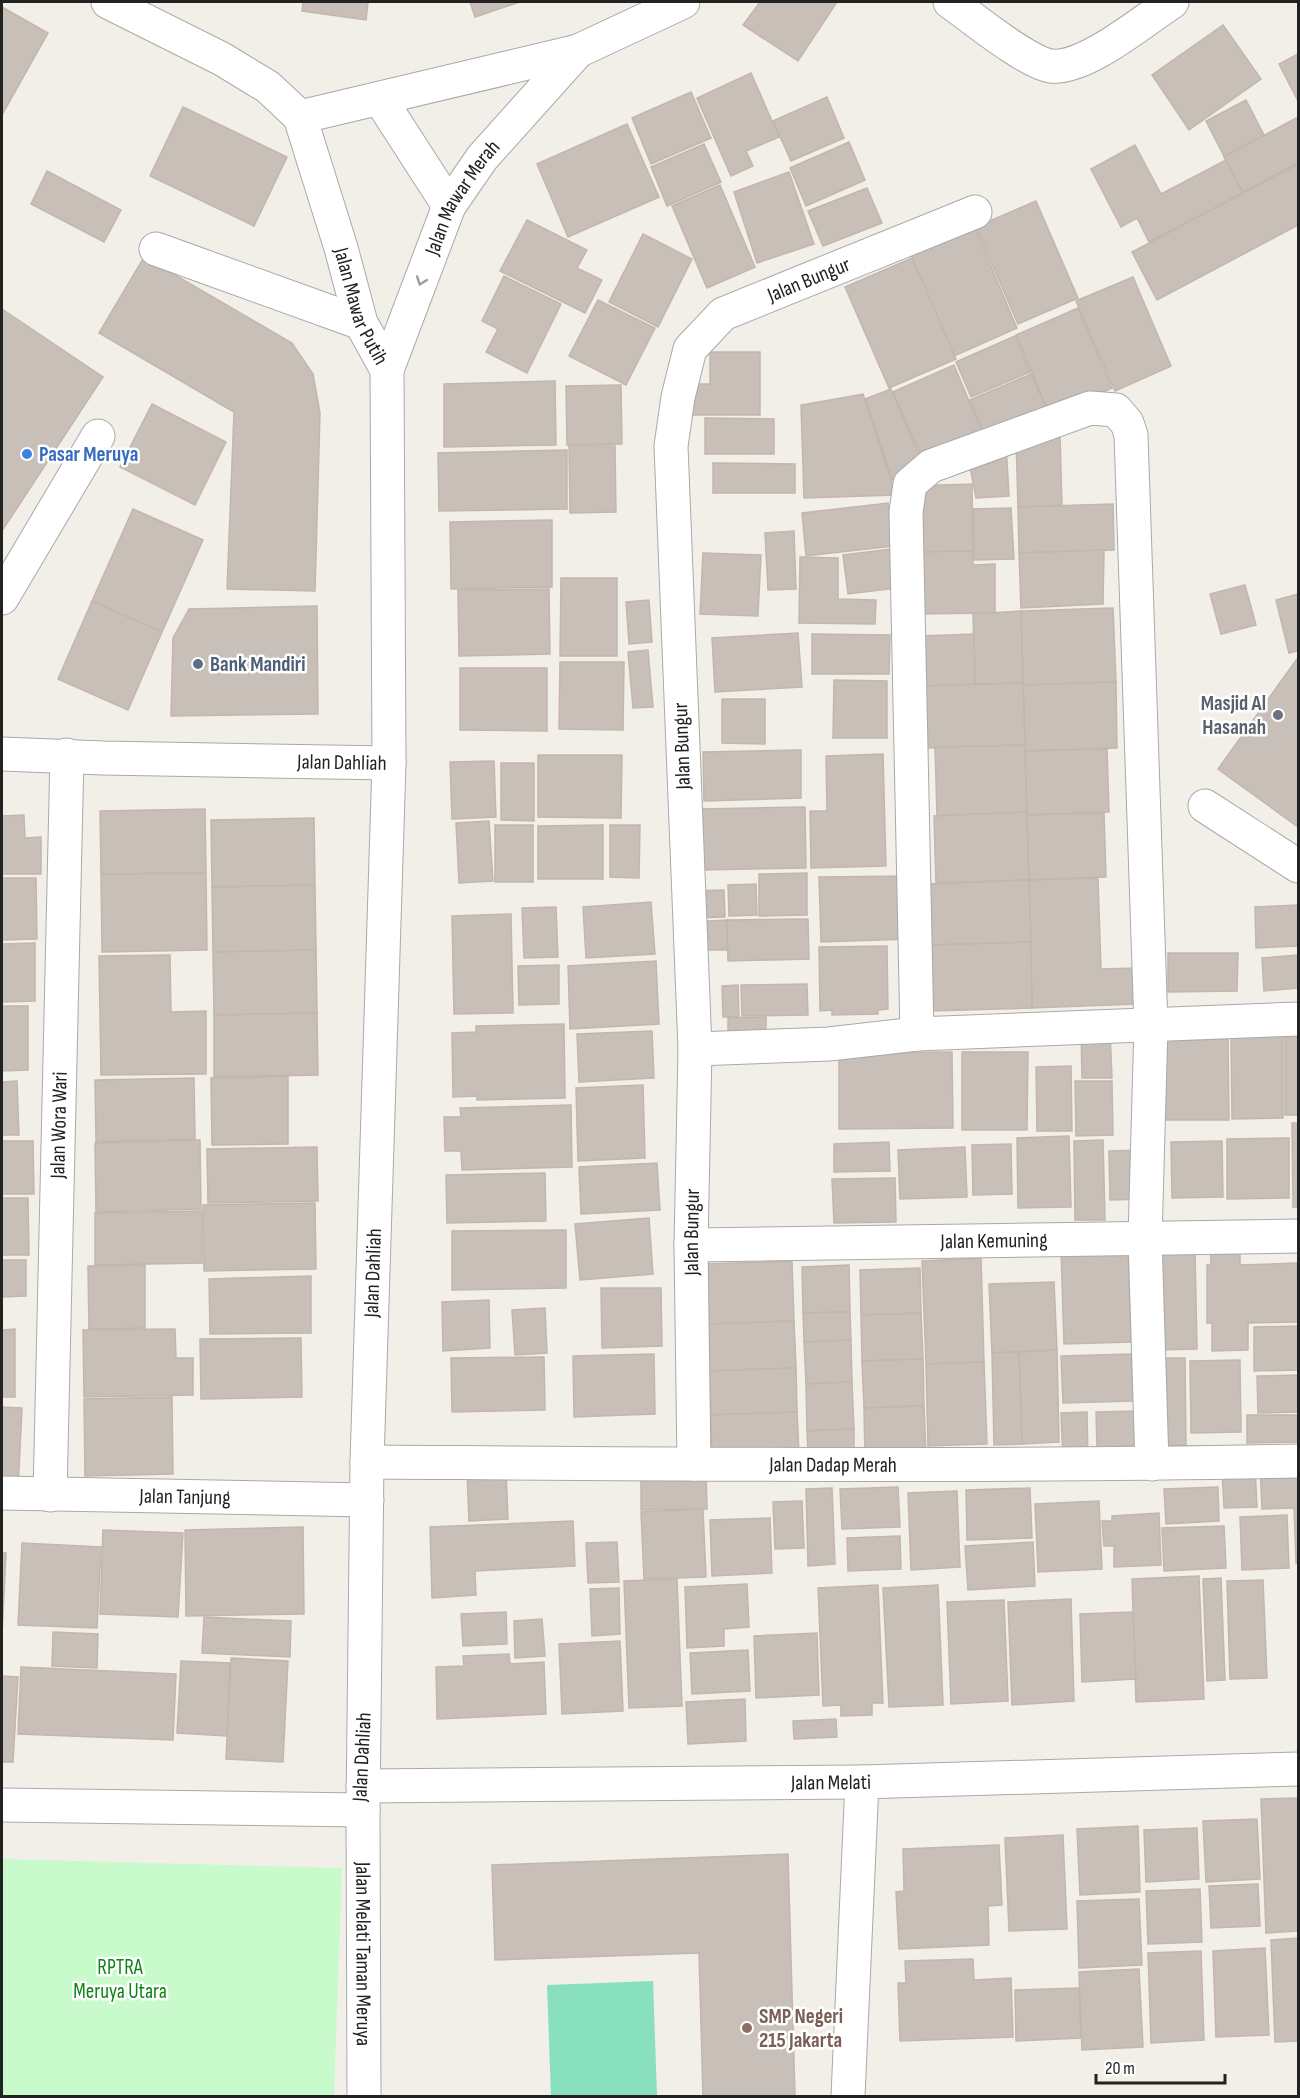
<svg xmlns="http://www.w3.org/2000/svg" width="1300" height="2098" viewBox="0 0 1300 2098" font-family="'Sofia Sans Condensed',sans-serif">
<style>
.park{fill:#c8facc}
.pitch{fill:#88e0be}
.building{fill:#c7bfb8;stroke:#c4b6ab;stroke-width:1.5}
.lines{fill:none;stroke-linecap:round;stroke-linejoin:round}
.minor-casing{stroke:#a9a9a9;stroke-width:35}
.minor{stroke:#fff;stroke-width:33}
.oneway{stroke:#9c9c9c}
.shop-dot{fill:#3f7fe0;stroke:#fff;stroke-width:2}
.service-dot{fill:#5c6f8a;stroke:#fff;stroke-width:2}
.worship-dot{fill:#6b7280;stroke:#fff;stroke-width:2}
.education-dot{fill:#8d6e63;stroke:#fff;stroke-width:2}
.labels{text-anchor:middle;dominant-baseline:central;stroke-width:5;stroke-linejoin:round;paint-order:stroke}
.street-label{font-size:21px;fill:#222;stroke:#fff}
.shop-label{font-size:21px;font-weight:bold;fill:#366cbe;stroke:#fff;text-anchor:start}
.service-label{font-size:21px;font-weight:bold;fill:#4e5e75;stroke:#fff;text-anchor:start}
.worship-label{font-size:21px;font-weight:bold;fill:#5b616d;stroke:#fff;text-anchor:end}
.park-label{font-size:21px;fill:#0c8416;stroke:#fff}
.education-label{font-size:21px;font-weight:bold;fill:#785e54;stroke:#fff;text-anchor:start}
</style>
<rect width="100%" height="100%" fill="#f2efe9"/>
<path class="park" d="M2,1859l340,9 -8,228h-332z"/>
<path class="pitch" d="M653,1981l4,115h-106l-4,-111z"/>
<g class="building">
<path d="M303,2h65l-2,18 -64,-9z"/>
<path d="M470,2h50l-45,15z"/>
<path d="M760,2h77l-39,59 -55,-36z"/>
<path d="M2,7l46,26 -46,82z"/>
<path d="M1223,25l38,54 -72,51 -37,-55z"/>
<path d="M1298,54v47l-19,-37z"/>
<path d="M751,73l28,64 -33,14 7,15 -22,10 -34,-78z"/>
<path d="M691,92l20,46 -60,26 -19,-46z"/>
<path d="M827,97l17,41 -53,23 -18,-40z"/>
<path d="M1246,100l18,35 -40,21 -18,-35z"/>
<path d="M183,107l104,50 -33,69 -104,-50z"/>
<path d="M1298,117v46l-55,29 -19,-35z"/>
<path d="M627,124l32,73 -91,40 -31,-73z"/>
<path d="M849,142l16,38 -59,26 -16,-38z"/>
<path d="M704,144l17,38 -54,24 -16,-39z"/>
<path d="M1135,145l26,49 65,-34 17,33 -94,49 -12,-24 -16,9 -30,-58z"/>
<path d="M1298,164v61l-141,75 -25,-48z"/>
<path d="M47,171l74,39 -17,32 -73,-38z"/>
<path d="M789,172l25,72 -57,19 -23,-71z"/>
<path d="M720,185l35,82 -48,21 -35,-82z"/>
<path d="M867,188l15,35 -59,23 -15,-35z"/>
<path d="M1036,201l42,97 -60,26 -42,-97z"/>
<path d="M527,220l60,30 -10,18 25,12 -17,33 -85,-42z"/>
<path d="M972,221l45,107 -63,28 -46,-108z"/>
<path d="M643,234l49,25 -34,68 -49,-25z"/>
<path d="M144,257l148,86 21,31 7,39 -5,178 -88,-2 7,-177 -135,-79z"/>
<path d="M912,258l44,101 -67,29 -44,-101z"/>
<path d="M504,276l57,28 -34,69 -41,-21 12,-23 -16,-8z"/>
<path d="M1133,277l38,89 -56,25 -39,-90z"/>
<path d="M598,300l57,28 -29,57 -57,-29z"/>
<path d="M1078,308l34,80 -62,28 -34,-81z"/>
<path d="M2,309l101,68 -101,154z"/>
<path d="M1015,336l15,36 -59,25 -15,-35z"/>
<path d="M710,352h50v63h-74v-31h24z"/>
<path d="M954,365l31,74 -60,26 -32,-73z"/>
<path d="M1031,374l18,40 -62,27 -17,-41z"/>
<path d="M555,381l1,64 -112,2v-63z"/>
<path d="M621,385l1,59 -55,1 -1,-59z"/>
<path d="M891,389l33,78 -32,13 -27,-81z"/>
<path d="M863,394l33,101 -92,3 -3,-93z"/>
<path d="M152,404l74,38 -31,63 -75,-38z"/>
<path d="M705,418l69,1v35h-69z"/>
<path d="M1060,437l2,68 -44,2 -2,-69z"/>
<path d="M1006,443l3,53 -33,2 -7,-36z"/>
<path d="M569,446h46l1,66 -46,1z"/>
<path d="M567,450v59l-128,2 -1,-58z"/>
<path d="M713,463l82,1v29h-82z"/>
<path d="M972,484l1,67 -60,1 -1,-66z"/>
<path d="M888,503l5,43 -87,10 -4,-43z"/>
<path d="M1113,504l1,46 -95,3 -1,-46z"/>
<path d="M1011,508l3,51 -40,1 -1,-51z"/>
<path d="M133,509l70,31 -41,92 -70,-31z"/>
<path d="M552,520v67l-101,2 -1,-67z"/>
<path d="M794,531l2,58 -28,1 -3,-57z"/>
<path d="M899,548l5,39 -56,7 -5,-39z"/>
<path d="M1104,550l-1,54 -82,4 -2,-55z"/>
<path d="M973,551v14l22,-1v49l-81,1 -1,-62z"/>
<path d="M703,553l58,2 -3,61 -58,-2z"/>
<path d="M800,557l38,1v41l38,1 -1,24 -76,-1z"/>
<path d="M561,578h56v78h-57z"/>
<path d="M1245,585l11,40 -35,9 -11,-40z"/>
<path d="M549,589l1,65 -91,2 -1,-66z"/>
<path d="M1298,594v57l-9,2 -13,-53z"/>
<path d="M649,600l3,42 -23,2 -3,-42z"/>
<path d="M92,601l70,31 -34,78 -70,-31z"/>
<path d="M317,606l1,108 -147,2 2,-78 16,-29z"/>
<path d="M1113,608l3,74 -93,3 -2,-74z"/>
<path d="M1021,611l2,72 -48,1 -2,-70z"/>
<path d="M798,633l4,54 -87,5 -3,-54z"/>
<path d="M812,634l78,1 -1,39h-77z"/>
<path d="M974,634l1,50 -52,2 -2,-50z"/>
<path d="M648,650l5,57 -20,1 -5,-56z"/>
<path d="M1297,659l1,2v166l-80,-58z"/>
<path d="M560,662h64l-1,68 -64,-1z"/>
<path d="M460,668h87v63l-87,-1z"/>
<path d="M834,680l53,1v57h-54z"/>
<path d="M1116,682l1,66 -92,3 -2,-66z"/>
<path d="M1023,683l2,62 -100,3 -2,-62z"/>
<path d="M722,699h43v45l-43,-1z"/>
<path d="M1025,745l2,67 -90,4 -2,-69z"/>
<path d="M1107,749l2,63 -82,3 -2,-64z"/>
<path d="M801,750v48l-97,3 -1,-49z"/>
<path d="M883,754l3,112 -75,2 -1,-57h17l-1,-55z"/>
<path d="M538,755h84l-1,63 -83,-1z"/>
<path d="M494,761l2,56 -44,2 -2,-57z"/>
<path d="M501,763h33v58l-33,-1z"/>
<path d="M805,807l1,61 -105,2 -1,-61z"/>
<path d="M205,809l1,64 -105,1 -1,-63z"/>
<path d="M1027,812l2,68 -93,3 -2,-67z"/>
<path d="M1104,813l2,64 -77,3 -2,-65z"/>
<path d="M24,815l1,23 16,-1v37h-39v-58z"/>
<path d="M314,818l1,67 -103,2 -1,-67z"/>
<path d="M489,821l4,60 -34,2 -3,-60z"/>
<rect x="495" y="825" width="38" height="57"/>
<path d="M603,825v54h-65v-53z"/>
<path d="M610,825h30l-1,53 -29,-1z"/>
<path d="M206,873l1,77 -105,2 -1,-78z"/>
<path d="M807,873v42l-48,1v-42z"/>
<path d="M909,876l1,63 -89,3 -2,-65z"/>
<path d="M2,878h34l1,61 -35,1z"/>
<path d="M1098,878l3,91 34,-1 1,36 -104,4 -3,-128z"/>
<path d="M1029,880l2,62 -101,3 -2,-61z"/>
<path d="M756,884l1,31 -28,1 -1,-31z"/>
<path d="M315,885l1,65 -103,2 -1,-65z"/>
<path d="M724,890l1,27 -35,1v-27z"/>
<path d="M651,902l4,52 -69,4 -3,-51z"/>
<path d="M1298,905v41l-42,2 -1,-41z"/>
<path d="M556,907l2,50 -34,1 -2,-50z"/>
<path d="M511,914l2,99 -59,1 -2,-98z"/>
<path d="M808,919l1,40 -81,2 -1,-41z"/>
<path d="M727,920v30h-35v-28z"/>
<path d="M1031,942l1,66 -100,3 -2,-66z"/>
<path d="M35,943v58l-33,1v-58z"/>
<path d="M887,946l1,63 -10,1v4l-46,1v-5l-12,1 -1,-64z"/>
<path d="M316,950l1,63 -103,2 -1,-63z"/>
<path d="M1168,953h70l-1,38 -69,1z"/>
<path d="M170,955l1,57 35,-1v63l-105,1 -2,-119z"/>
<path d="M1298,955v33l-34,3 -2,-33z"/>
<path d="M656,961l3,63 -89,5 -2,-63z"/>
<path d="M559,965v39l-40,1 -1,-39z"/>
<path d="M807,984l1,31 -66,1 -1,-31z"/>
<path d="M738,985l1,32h-16l-1,-31z"/>
<path d="M2,1006h26v64l-26,1z"/>
<path d="M317,1013l1,62 -104,2v-62z"/>
<path d="M766,1017v27h-38v-26z"/>
<path d="M564,1024l1,74 -88,2v-4l-24,1 -1,-64 24,-1v-6z"/>
<path d="M1110,1030l2,48h-30l-1,-47z"/>
<path d="M652,1031l2,47 -75,4 -2,-48z"/>
<path d="M1283,1035v83l-51,1 -1,-83z"/>
<path d="M1298,1036v79h-13v-78z"/>
<path d="M1228,1039l1,81h-73l-2,-79z"/>
<path d="M952,1052l1,76 -114,1v-76z"/>
<path d="M962,1052h66l-1,78h-65z"/>
<path d="M1071,1066l1,65h-35l-1,-64z"/>
<path d="M288,1076v68l-76,1 -1,-67z"/>
<path d="M194,1078l1,61 -99,3 -1,-62z"/>
<path d="M17,1081l2,54h-17v-53z"/>
<path d="M1075,1081h37l1,54 -37,1z"/>
<path d="M643,1085l2,73 -67,3 -2,-73z"/>
<path d="M571,1105l1,62 -110,3 -1,-19h-16l-1,-34h17l-1,-9z"/>
<path d="M1292,1123h6v84h-5z"/>
<path d="M1069,1136l2,71 -53,1 -1,-70z"/>
<path d="M1289,1138v60l-62,1v-60z"/>
<path d="M200,1140l1,69 -105,3 -1,-69z"/>
<path d="M1103,1140l2,80h-30l-1,-79z"/>
<path d="M2,1141h31l1,53h-32z"/>
<path d="M1222,1141l1,56 -51,1 -1,-56z"/>
<path d="M889,1142l1,29 -56,1v-28z"/>
<path d="M1011,1144l1,50 -39,1 -1,-50z"/>
<path d="M317,1147l1,54 -110,2 -1,-54z"/>
<path d="M965,1147l2,50 -67,2 -2,-49z"/>
<path d="M1141,1150l1,49 -32,1 -1,-49z"/>
<path d="M657,1163l3,47 -79,4 -2,-47z"/>
<path d="M545,1173l1,48 -99,2 -1,-48z"/>
<path d="M895,1178l1,44 -62,1 -2,-44z"/>
<path d="M2,1198h26l1,57h-27z"/>
<path d="M315,1203l1,66 -112,2 -1,-66z"/>
<path d="M202,1211v52l-107,2v-52z"/>
<path d="M649,1218l4,56 -73,6 -5,-56z"/>
<path d="M566,1230v58l-114,2v-59z"/>
<path d="M1240,1238v27l57,-2 1,59 -50,1v27l-36,1v-28h-5v-58h4l-1,-26z"/>
<path d="M1128,1248l3,94 -67,2 -3,-94z"/>
<path d="M1195,1251l2,98 -42,1 -1,-98z"/>
<path d="M981,1258l3,104 -58,2 -4,-103z"/>
<path d="M2,1260h24v36l-24,1z"/>
<path d="M792,1261l2,60 -86,3 -2,-60z"/>
<path d="M145,1265v63l-56,1 -1,-63z"/>
<path d="M849,1265l1,47 -47,1 -1,-46z"/>
<path d="M920,1268l1,45 -60,2 -1,-45z"/>
<path d="M311,1276v57l-101,1 -1,-55z"/>
<path d="M1054,1282l3,68 -65,3 -3,-69z"/>
<path d="M601,1288h60l1,58 -60,2z"/>
<path d="M489,1300l1,48 -47,3 -1,-49z"/>
<path d="M545,1308l2,45 -32,2 -3,-45z"/>
<path d="M850,1312l1,28 -47,2 -1,-29z"/>
<path d="M921,1313l2,46 -61,2 -1,-46z"/>
<path d="M794,1321l2,47 -87,3 -1,-47z"/>
<path d="M1298,1326v44l-44,1v-44z"/>
<path d="M15,1329v68h-13v-67z"/>
<path d="M175,1329l1,29h17v37l-109,2 -1,-67z"/>
<path d="M301,1338l1,59 -101,2 -1,-60z"/>
<path d="M851,1340l1,42 -46,2 -2,-42z"/>
<path d="M1057,1350l2,92 -37,2 -3,-92z"/>
<path d="M1019,1352l3,92 -28,1 -2,-92z"/>
<path d="M654,1354l1,60 -81,3 -1,-61z"/>
<path d="M1131,1354l2,47 -70,2 -2,-47z"/>
<path d="M544,1357l1,53 -93,2 -1,-54z"/>
<path d="M1155,1358h30l1,87 -30,1z"/>
<path d="M923,1359l1,47 -60,2 -2,-47z"/>
<path d="M1240,1360l1,72 -50,1 -1,-72z"/>
<path d="M984,1362l3,82 -59,2 -2,-82z"/>
<path d="M796,1368l1,44 -86,3 -2,-44z"/>
<path d="M1298,1375v37l-40,1 -1,-37z"/>
<path d="M852,1382l2,47 -47,2 -1,-47z"/>
<path d="M172,1397l1,77 -88,2 -1,-77z"/>
<path d="M924,1406l2,49 -61,3 -1,-50z"/>
<path d="M2,1407l20,1 -4,81 -16,-1z"/>
<path d="M1135,1411l1,35 -39,1 -1,-35z"/>
<path d="M797,1412l2,41 -87,3 -1,-41z"/>
<path d="M1087,1412l1,48 -25,1 -2,-48z"/>
<path d="M1247,1415h51v27l-51,1z"/>
<path d="M854,1429v22l-46,2 -1,-22z"/>
<path d="M1298,1463v100h-2l-2,-55 -32,1 -2,-44z"/>
<path d="M1255,1467l2,40 -33,1 -2,-39z"/>
<path d="M506,1470l2,49 -39,2 -2,-49z"/>
<path d="M706,1470l1,39 -66,1v-38z"/>
<path d="M898,1487l2,40 -58,2 -2,-40z"/>
<path d="M1218,1487l1,34 -53,3 -2,-35z"/>
<path d="M832,1488l3,76 -27,2 -2,-77z"/>
<path d="M1030,1488l2,50 -65,2 -1,-50z"/>
<path d="M957,1491l3,76 -49,3 -3,-77z"/>
<path d="M802,1501l2,47 -29,1 -2,-47z"/>
<path d="M1099,1501l3,68 -64,3 -3,-68z"/>
<path d="M703,1509l3,68 -62,2 -3,-67z"/>
<path d="M1159,1513l2,52 -47,2v-21h-10l-2,-25h10v-5z"/>
<path d="M1287,1515l2,53 -47,2 -2,-53z"/>
<path d="M770,1518l2,55 -60,3 -2,-56z"/>
<path d="M573,1521l2,45 -100,5 1,24 -44,3 -2,-71z"/>
<path d="M1224,1526l2,42 -62,3 -2,-43z"/>
<path d="M303,1527l1,87 -118,2 -1,-86z"/>
<path d="M103,1530l80,3 -5,84 -78,-3z"/>
<path d="M900,1536l1,33 -53,2 -1,-33z"/>
<path d="M617,1542l2,40 -31,1 -2,-40z"/>
<path d="M1033,1542l2,44 -67,4 -3,-44z"/>
<path d="M22,1543l79,4 -4,81 -79,-3z"/>
<path d="M2,1553h4l-4,83z"/>
<path d="M1199,1576l5,123 -68,3 -4,-123z"/>
<path d="M1221,1578l4,102 -18,1 -4,-102z"/>
<path d="M677,1579l5,127 -53,2 -5,-127z"/>
<path d="M1263,1580l4,98 -37,1 -3,-98z"/>
<path d="M747,1584l2,43 -25,2v17l-37,2 -2,-61z"/>
<path d="M878,1585l5,118h-11v12l-31,1v-11l-18,1 -5,-118z"/>
<path d="M938,1585l5,120 -54,2 -6,-119z"/>
<path d="M619,1588l1,46 -28,2 -2,-47z"/>
<path d="M1071,1599l3,102 -62,4 -4,-103z"/>
<path d="M1004,1600l4,101 -57,3 -4,-102z"/>
<path d="M506,1612l1,32 -44,2 -2,-32z"/>
<path d="M1133,1612l3,67 -54,3 -2,-68z"/>
<path d="M204,1617l87,4 -1,36 -88,-4z"/>
<path d="M542,1619l3,37 -30,2 -1,-37z"/>
<path d="M53,1632l45,2 -1,34 -45,-2z"/>
<path d="M817,1633l2,62 -63,3 -2,-62z"/>
<path d="M620,1641l3,70 -61,3 -3,-70z"/>
<path d="M748,1650l2,41 -58,3 -2,-41z"/>
<path d="M509,1654l1,10 34,-2 2,52 -109,5 -1,-52 28,-1 -1,-10z"/>
<path d="M231,1658l57,3 -5,101 -57,-3z"/>
<path d="M181,1661l49,2 -3,73 -50,-3z"/>
<path d="M21,1667l155,7 -3,66 -155,-6z"/>
<path d="M2,1676l16,1 -5,85h-11z"/>
<path d="M745,1699l1,42 -58,3 -2,-42z"/>
<path d="M836,1719l1,18 -43,2 -1,-18z"/>
<path d="M1298,1798v133l-32,2 -5,-134z"/>
<path d="M1257,1819l3,60 -54,3 -3,-61z"/>
<path d="M1138,1826l2,66 -60,3 -3,-66z"/>
<path d="M1197,1828l2,51 -53,3 -2,-52z"/>
<path d="M1063,1835l4,94 -58,2 -4,-93z"/>
<path d="M999,1845l3,60 -14,1 1,39 -90,4 -3,-57 8,-1 -1,-42z"/>
<path d="M788,1854l7,242h-92l-4,-143 -204,7 -3,-95z"/>
<path d="M1258,1884l2,42 -49,2 -2,-42z"/>
<path d="M1200,1889l2,53 -54,2 -2,-53z"/>
<path d="M1139,1899l3,66 -63,3 -2,-67z"/>
<path d="M1298,1938v103l-23,1 -4,-102z"/>
<path d="M1265,1948l4,87 -53,2 -3,-86z"/>
<path d="M1201,1951l3,89 -53,3 -3,-90z"/>
<path d="M973,1959l1,21 37,-2 2,59 -113,4 -2,-58h8l-1,-22z"/>
<path d="M1139,1969l4,78 -61,3 -3,-78z"/>
<path d="M1079,1988l2,50 -65,3 -1,-51z"/>
</g>
<g class="lines">
<g class="minor-casing">
<g id="minor">
<path id="s1" d="M108,2l114,57 46,28 32,30 41,131 20,75 26,47 2,393"/>
<path d="M950,2c23,16 76,60 101,64 34,4 93,-46 121,-64"/>
<path d="M380,99l69,107"/>
<path d="M300,117l278,-66 105,-49"/>
<path d="M156,249l205,74"/>
<path id="s2" d="M387,370l62,-164 33,-48 96,-107"/>
<path d="M2,598l96,-162"/>
<path id="s3" d="M2,754l101,4 286,5 -22,699 -4,348 -361,-5"/>
<path d="M1205,806l93,60"/>
<path d="M917,1034l-11,-522 4,-28 21,-18 159,-58 26,2 11,13 4,12 20,591 -6,212 7,226"/>
<path d="M695,1049l134,-5 88,-10 381,-15"/>
<path id="s4" d="M691,1245l607,-9"/>
<path id="s5" d="M367,1462c311,2 621,5 931,-1"/>
<path id="s6" d="M694,1464l-3,-219 4,-196 -24,-603 7,-49 12,-48 33,-35 252,-102"/>
<path id="s7" d="M2,1493l365,7"/>
<path id="s8" d="M50,1495l17,-740"/>
<path id="s9" d="M363,1786l499,-4 436,-13"/>
<path id="s10" d="M363,1810l1,286"/>
<path d="M848,2096l14,-314"/>
</g>
</g>
<use href="#minor" class="minor"/>
</g>
<defs><path id="oneway-chevron" d="M-2-3.5L2.5 0L-2 3.5" fill="none" stroke-width="1.6" stroke-linecap="round" stroke-linejoin="round" transform="scale(1.5)"/></defs>
<use class="oneway" href="#oneway-chevron" transform="translate(421 281) rotate(110)"/>
<circle class="shop-dot" cx="27" cy="454" r="6"/>
<circle class="service-dot" cx="198" cy="664" r="6"/>
<circle class="worship-dot" cx="1278" cy="715" r="6"/>
<circle class="education-dot" cx="747" cy="2028" r="6"/>
<g class="labels">
<g class="street-label">
<text stroke="none"><textPath href="#s2" startOffset="189">Jalan Mawar Merah</textPath></text>
<text stroke="none"><textPath href="#s6" startOffset="1258">Jalan Bungur</textPath></text>
<text stroke="none"><textPath href="#s1" startOffset="424">Jalan Mawar Putih</textPath></text>
<text transform="translate(682 746) rotate(-92)">Jalan Bungur</text>
<text stroke="none"><textPath href="#s3" startOffset="340">Jalan Dahliah</textPath></text>
<text stroke="none"><textPath href="#s8" startOffset="370">Jalan Wora Wari</textPath></text>
<text stroke="none"><textPath href="#s6" startOffset="232">Jalan Bungur</textPath></text>
<text stroke="none"><textPath href="#s4" startOffset="303">Jalan Kemuning</textPath></text>
<text transform="translate(373 1273) rotate(-88)">Jalan Dahliah</text>
<text stroke="none"><textPath href="#s5" startOffset="466">Jalan Dadap Merah</textPath></text>
<text stroke="none"><textPath href="#s7" startOffset="183">Jalan Tanjung</textPath></text>
<text transform="translate(362 1757) rotate(-87)">Jalan Dahliah</text>
<text stroke="none"><textPath href="#s9" startOffset="468">Jalan Melati</textPath></text>
<text stroke="none"><textPath href="#s10" startOffset="144">Jalan Melati Taman Meruya</textPath></text>
</g>
<g class="shop-label">
<text x="39" y="454">Pasar Meruya</text>
</g>
<g class="service-label">
<text x="210" y="664">Bank Mandiri</text>
</g>
<g class="worship-label">
<text x="1266" y="703">Masjid Al<tspan x="1266" dy="24">Hasanah</tspan></text>
</g>
<g class="park-label">
<text x="120" y="1967">RPTRA<tspan x="120" dy="24">Meruya Utara</tspan></text>
</g>
<g class="education-label">
<text x="759" y="2016">SMP Negeri<tspan x="759" dy="24">215 Jakarta</tspan></text>
</g>
</g>
<rect width="1300" height="2098" fill="none" stroke="#222222" stroke-width="6"/>
<path d="M1096 2074v9h129v-9" fill="none" stroke="#222222" stroke-width="3"/>
<text x="1105" y="2074" font-size="18" fill="#222222" stroke="#ffffff" stroke-width="4.5" paint-order="stroke">20 m</text>
</svg>
